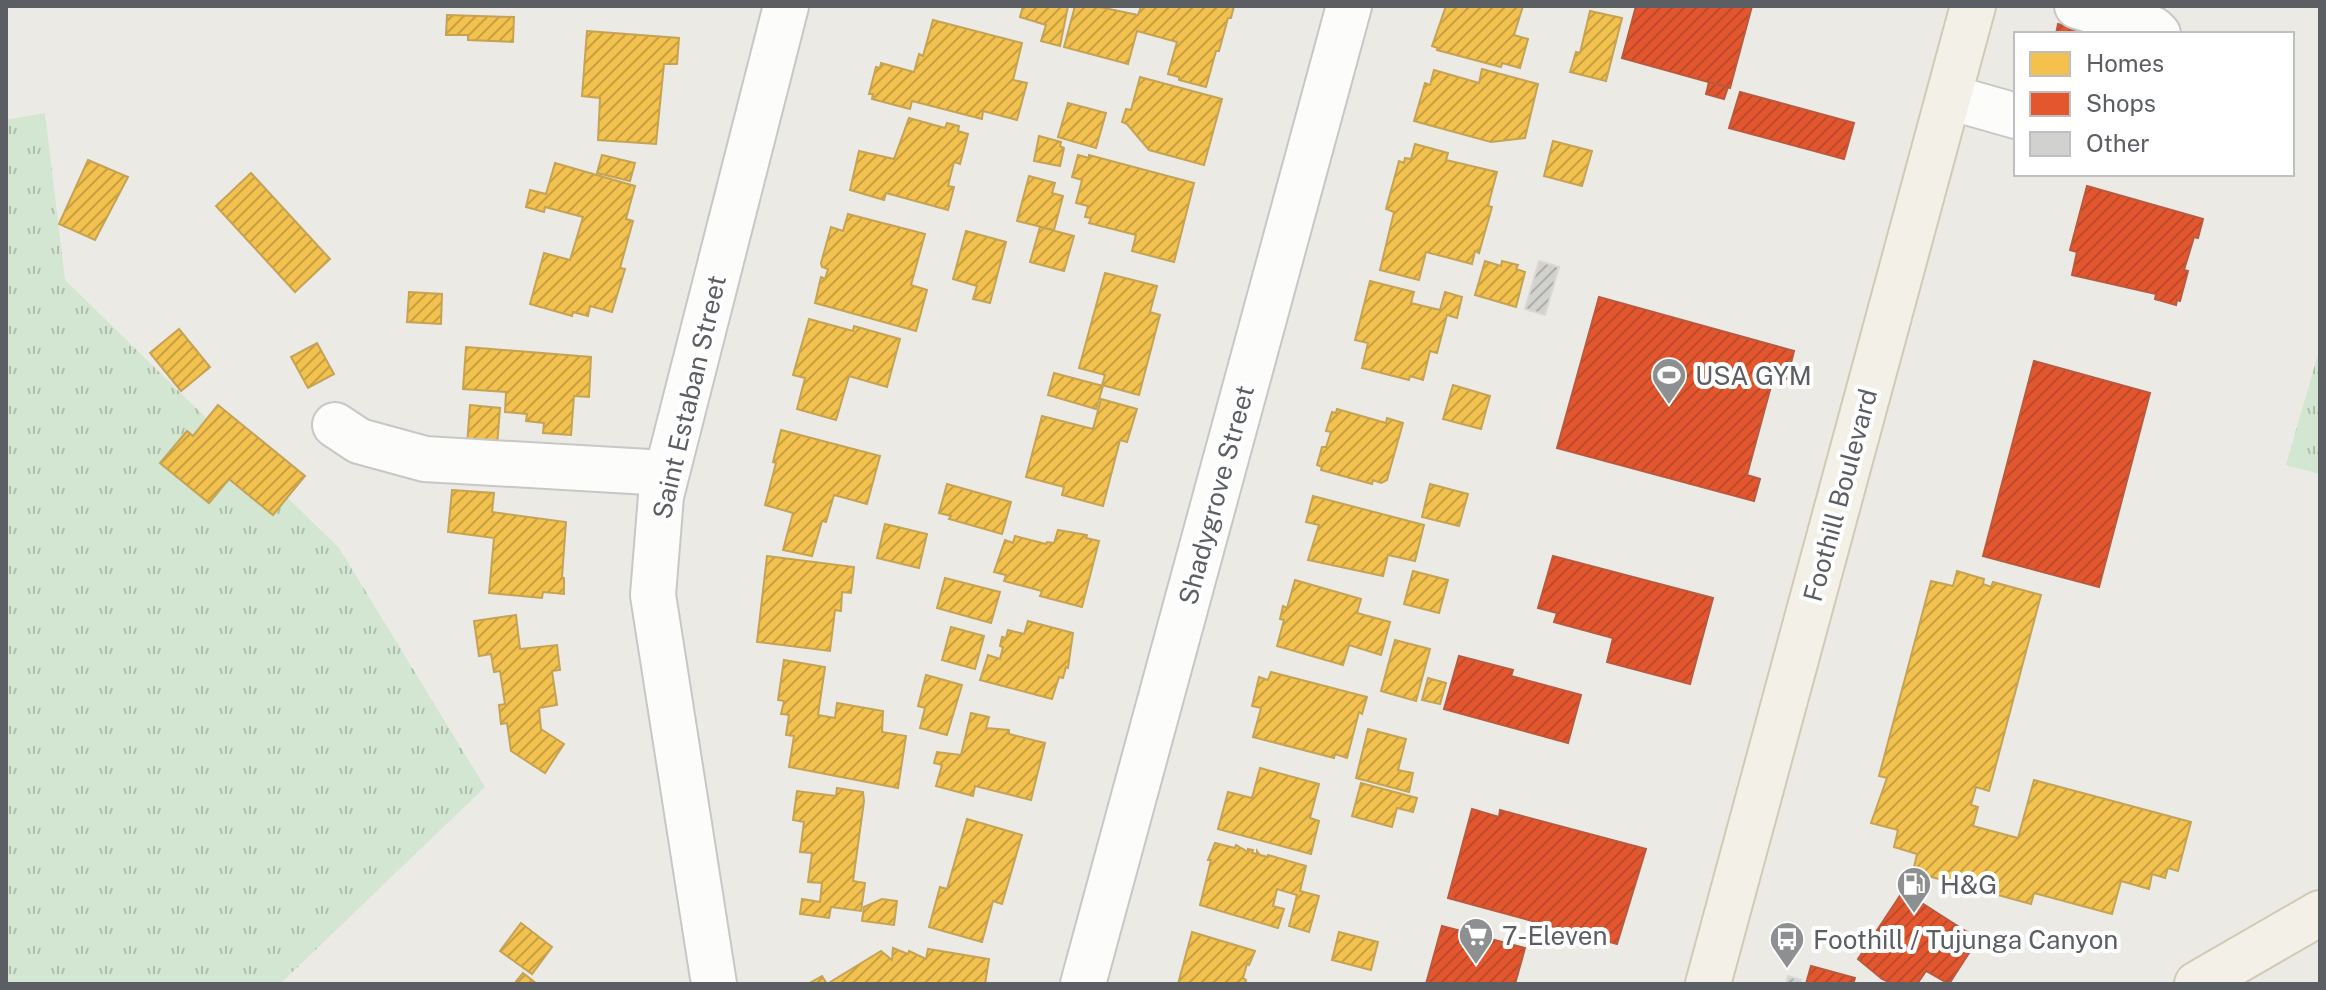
<svg xmlns="http://www.w3.org/2000/svg" width="2326" height="990" viewBox="0 0 2326 990" font-family="'Public Sans',sans-serif">
<style>
.grass{fill:url(#grass-tufts)}
.homes{fill:url(#homes-hatch);stroke:#c5a354;stroke-width:2}
.shops{fill:url(#shops-hatch);stroke:#bb593e;stroke-width:2}
.building{fill:url(#building-hatch);stroke:#dad8d4;stroke-width:2}
.lines{fill:none;stroke-linecap:round;stroke-linejoin:round}
.minor-casing{stroke:#c7c7c7;stroke-width:48}
.major-casing{stroke:#d1cab4;stroke-width:48}
.minor{stroke:#fcfcfb;stroke-width:44}
.major{stroke:#f2f0e7;stroke-width:44}
.labels{text-anchor:middle;dominant-baseline:central;stroke-width:8;stroke-linejoin:round;paint-order:stroke}
.poi-label{font-size:26px;fill:#5b5e62;stroke:#fff;text-anchor:start}
.street-label{font-size:26px;fill:#5b5e62;stroke:#fff}
</style>
<defs>
<pattern id="grass-tufts" width="24" height="20" patternUnits="userSpaceOnUse" patternTransform="scale(2)"><rect width="24" height="20" fill="#d3e6d1"/><path d="M3 7l-1-3M5 7V3M7 7l1-3M15 17l-1-3M17 17v-4M19 17l1-3" fill="none" stroke="#aebead"/></pattern>
<pattern id="homes-hatch" width="6" height="6" patternUnits="userSpaceOnUse" patternTransform="scale(2)"><rect width="6" height="6" fill="#f2c14e"/><path d="M-1 1l2-2M0 6l6-6M5 7l2-2" fill="none" stroke="#c7a044"/></pattern>
<pattern id="shops-hatch" width="6" height="6" patternUnits="userSpaceOnUse" patternTransform="scale(2)"><rect width="6" height="6" fill="#e4572e"/><path d="M-1 1l2-2M0 6l6-6M5 7l2-2" fill="none" stroke="#bc4b2b"/></pattern>
<pattern id="building-hatch" width="6" height="6" patternUnits="userSpaceOnUse" patternTransform="scale(2)"><rect width="6" height="6" fill="#d1d1ce"/><path d="M-1 1l2-2M0 6l6-6M5 7l2-2" fill="none" stroke="#adadab"/></pattern>
</defs>
<rect width="100%" height="100%" fill="#ebeae5"/>
<g class="grass">
<path d="M45,113l20,167 274,268 146,239 -205,197h-274v-864z"/>
<path d="M2320,347v127l-34,-9z"/>
</g>
<g class="homes">
<path d="M1023,6h45l-8,40 -19,-5 5,-16 -26,-8z"/>
<path d="M1075,6h20l43,9 3,-9h93l-3,12h-3l-9,33h-3l-10,36 -27,-7v-3l-11,-3 9,-32 -40,-11 -9,33 -64,-17z"/>
<path d="M1446,6h77l-9,29 14,4 -8,29 -18,-5 -1,4 -64,-17 1,-2 -6,-2z"/>
<path d="M1590,11l32,7 -16,63 -36,-9 6,-20 4,1z"/>
<path d="M447,15l67,2 -1,25 -45,-2v-5h-22z"/>
<path d="M933,20l89,23 -9,37 14,3 -10,37 -34,-9 -1,8 -70,-18 -2,8 -38,-10 1,-5h-4l7,-27 4,1 1,-5 33,9 5,-18 4,2z"/>
<path d="M587,31l92,7 -2,26h-13l-8,80 -58,-4 2,-42 -18,-2z"/>
<path d="M1482,69l56,15 -13,54 -34,4 -77,-21 11,-38 5,2 4,-15 45,13z"/>
<path d="M1140,77l82,22 -18,66 -55,-15 -22,-26 -5,-2 4,-13 5,1z"/>
<path d="M1068,103l38,10 -10,35 -38,-11z"/>
<path d="M909,118l36,10 2,-5 12,3 -1,5 10,3 -8,30 -6,-2 -6,24 6,1 -6,23 -62,-17 -2,7 -34,-10 9,-39 35,8z"/>
<path d="M1039,136l22,6 -1,4 4,2 -4,18 -26,-5z"/>
<path d="M1553,141l39,10 -10,35 -38,-10z"/>
<path d="M1415,144l33,9 -2,7 51,12 -9,34 4,1 -13,46 -4,-2 -3,13 -46,-12 -7,28 -39,-10 14,-58 -8,-3 13,-48 5,2 1,-5 6,1z"/>
<path d="M602,155l33,8 -5,18 -33,-8z"/>
<path d="M1078,155l11,3v-3l105,28 -20,79 -42,-11 4,-16 -47,-12 2,-5 -6,-1 3,-11 -12,-3 6,-23 -10,-3z"/>
<path d="M88,160l40,17 -33,63 -36,-16z"/>
<path d="M555,163l80,23 -9,33 7,2 -13,47 5,1 -13,43 -22,-6 -2,10 -15,-4 -1,4 -42,-12 14,-51 26,7 13,-43 -38,-10 -1,5 -18,-5 4,-17 16,4z"/>
<path d="M251,173l79,86 -35,33 -79,-86z"/>
<path d="M1029,176l26,7 -3,10 11,3 -9,34 -37,-9z"/>
<path d="M848,214l77,20 -14,51 16,5 -11,41 -101,-28 6,-26 4,2 3,-10 -6,-2 -1,-4 10,-36 12,4z"/>
<path d="M1040,227l34,9 -10,35 -34,-9z"/>
<path d="M966,231l40,11 -16,61 -17,-4 4,-13 -24,-7z"/>
<path d="M1485,261l16,5 1,-5 16,4 -2,4 9,3 -9,35 -41,-12z"/>
<path d="M1105,273l52,13 -7,26 10,3 -21,80 -37,-10 3,-10 -26,-7z"/>
<path d="M1370,281l44,11 -3,11 29,7 5,-18 17,5 -5,21 -10,-3 -10,38 -7,-2 -7,29 -13,-4 -1,4 -47,-12 6,-25 -13,-3z"/>
<path d="M409,292l33,2 -1,30 -34,-2z"/>
<path d="M809,319l44,12 1,-5 46,13 -13,48 -38,-11 -13,44 -39,-11 8,-31 -12,-3z"/>
<path d="M179,329l31,38 -29,24 -31,-38z"/>
<path d="M317,343l17,31 -26,14 -17,-31z"/>
<path d="M466,347l125,10 -2,40 -15,-1 -3,39 -28,-2 1,-10 -18,-2 1,-7 -22,-2 1,-20 -43,-3z"/>
<path d="M1054,373l49,13 -7,23 -48,-14z"/>
<path d="M1453,385l37,11 -9,33 -38,-10z"/>
<path d="M1101,399l36,10 -10,33 -7,-2 -17,66 -41,-11 2,-8 -38,-10 16,-61 51,13z"/>
<path d="M218,405l87,71 -32,39 -44,-36 -20,24 -49,-40 27,-32 6,5z"/>
<path d="M470,405l30,3 -3,39 -30,-2z"/>
<path d="M1337,409l49,14 1,-5 16,5 -16,57 -6,3 -8,-3 -1,4 -51,-14 1,-3 -5,-2 5,-18h4l5,-15 -5,-1 6,-19 4,1z"/>
<path d="M781,430l99,26 -13,48 -33,-9 -8,27 -4,-1 -10,35 -29,-6 10,-37 -28,-8 11,-42 -3,-1z"/>
<path d="M947,484l64,18 -9,32 -53,-15 2,-3 -12,-3z"/>
<path d="M1430,484l38,10 -9,32 -37,-9z"/>
<path d="M452,490l42,3 -2,19 74,10 -4,55 2,1v16l-21,-2 -1,6 -53,-5 5,-55 -46,-6z"/>
<path d="M1313,496l111,29 -9,36 -27,-6 -5,21 -75,-16 11,-35 -13,-3z"/>
<path d="M885,524l42,10 -8,34 -42,-10z"/>
<path d="M1058,530l29,5 -1,3 13,3 -17,66 -42,-11 2,-5 -38,-10 2,-6 -12,-3 11,-32 8,3 2,-7 31,8 1,-2 7,1z"/>
<path d="M767,556l87,11 -3,26 -9,-1 -1,19 -6,-1 -5,41 -73,-9z"/>
<path d="M1413,571l35,9 -9,33 -35,-9z"/>
<path d="M1957,571l27,8 -1,5 8,3 2,-5 48,13 -52,196 -13,-4 -5,18 7,2 -5,19 45,12 16,-58 157,42 -13,49 -10,-3 -3,10 -13,-4 -3,15 -28,-8 -9,33 -78,-21 -3,11 -118,-32 4,-18 -23,-7 4,-17 -27,-7 16,-45 -8,-2 52,-195 22,5z"/>
<path d="M945,578l55,14 -9,31 -54,-15z"/>
<path d="M1295,580l66,19 -4,14 33,9 -9,33 -32,-10 -6,20 -66,-19 7,-26 -4,-1 3,-13 4,2z"/>
<path d="M516,615l4,34 37,-4 3,25 -8,1 5,34 -18,3 2,21 23,15 -19,29 -34,-22 -4,-28 -6,1 -2,-19 6,-1 -5,-33 -6,1 -3,-18 -12,2 -5,-35z"/>
<path d="M1028,621l45,12 -5,35 -2,-1 -3,11 -4,-1 -7,22 -72,-19 8,-25 12,4 3,-12 -3,-1 2,-9 4,1 2,-8 16,4z"/>
<path d="M951,627l33,9 -9,33 -33,-9z"/>
<path d="M1395,640l35,9 -14,52 -35,-10z"/>
<path d="M784,660l41,7 -7,48 17,3 2,-15 46,8 -1,21 24,4 -8,52 -109,-21 5,-31 -8,-1 3,-20 -8,-1 3,-13 -6,-1z"/>
<path d="M1271,672l96,25 -5,17 -3,-2 -12,46 -12,-4 -1,4 -81,-21 8,-29 -9,-2 7,-29 9,3z"/>
<path d="M926,675l36,10 -15,50 -27,-7 5,-20 -7,-2z"/>
<path d="M1428,678l18,5 -6,21 -18,-4z"/>
<path d="M971,713l18,4 -3,11 23,2v4l36,9 -14,57 -56,-14 -2,10 -37,-10 6,-21 -8,-2 3,-11 24,3z"/>
<path d="M1368,729l38,10 -8,31 15,3 -4,19 -53,-14z"/>
<path d="M1260,768l59,16 -9,34 9,3 -8,33 -93,-25 10,-37 24,6z"/>
<path d="M1361,783l56,15 -4,14 -16,-4 -5,19 -40,-11z"/>
<path d="M837,788l26,4 1,9 -11,80 12,2 -4,28 -30,-4 -2,11 -29,-4 2,-15 18,3 2,-19 -14,-1 4,-29 -12,-1 4,-30 -11,-2 4,-29 39,5z"/>
<path d="M967,819l55,16 -20,69 -9,-3 -11,41 -53,-15 11,-40 7,2z"/>
<path d="M1215,843l20,5 1,-3 12,7v-3l5,1 -1,3 5,1v-3l3,4 8,2v-2l38,11 -6,25 19,5 -10,36 -20,-6 8,-31 -20,-6 -4,17 11,3 -6,19 -78,-23 11,-45h-3z"/>
<path d="M882,899l15,2 -3,24 -32,-4 2,-14z"/>
<path d="M521,923l31,24 -20,27 -32,-23z"/>
<path d="M1192,932l63,19 -6,14 -2,-1 -4,14 3,2 -1,4h-67z"/>
<path d="M1339,932l39,10 -7,28 -39,-10z"/>
<path d="M893,948l15,6 1,-3 17,8 2,-10 61,10 -4,25h-177l14,-8 5,8 54,-33 11,9z"/>
<path d="M523,973l14,11h-23z"/>
</g>
<g class="shops">
<path d="M1636,6h116l-22,82 -108,-30z"/>
<path d="M2058,24l38,10h-40z"/>
<path d="M1709,82l19,5 -4,12 -18,-5z"/>
<path d="M1740,92l114,31 -10,36 -115,-31z"/>
<path d="M2087,186l116,33 -5,19 -4,-1 -10,33 4,1 -8,30 -3,-1 -1,5 -21,-6 1,-5 -84,-19 5,-23 -7,-2z"/>
<path d="M1599,297l195,54 -7,28 -13,-4 -27,100 13,4 -6,22 -197,-53z"/>
<path d="M2034,361l116,32 -51,194 -116,-31z"/>
<path d="M1553,556l160,42 -23,86 -83,-22 6,-24 -59,-16 3,-9 -19,-5z"/>
<path d="M1459,656l54,14 -2,6 70,19 -13,48 -124,-34z"/>
<path d="M1472,809l27,8 1,-7 146,39 -29,95 -169,-46z"/>
<path d="M1903,891l75,48 -29,45 -23,-13 -9,13h-24l-11,-5 -24,-20z"/>
<path d="M1442,926l83,22 -10,36h-89z"/>
<path d="M1811,966l44,12 -2,6h-47z"/>
</g>
<g class="building">
<path d="M1539,261l20,6 -14,48 -20,-6z"/>
<path d="M1788,976l13,4 -1,4h-14z"/>
</g>
<g class="lines">
<g class="minor-casing">
<g id="minor">
<path d="M2077,6l76,23 5,5"/>
<path d="M1949,97l67,19"/>
<path d="M335,425l24,16 66,18 241,14"/>
<path d="M714,984l-61,-389 8,-99 125,-490"/>
<path d="M1083,984l266,-978"/>
</g>
</g>
<g class="major-casing">
<g id="major">
<path d="M1708,984l265,-978"/>
<path d="M2197,984l123,-71"/>
</g>
</g>
<use href="#minor" class="minor"/>
<use href="#major" class="major"/>
</g>
<defs>
<g id="stadium-pin" transform="scale(1.8)"><path d="M0 17L-7.5 6A9.5 9.5 0 1 1 7.5 6Z" fill="#8d8f90" stroke="#fff"/><path d="M0-5a6.5 5 0 1 0 0 10a6.5 5 0 1 0 0-10ZM-3.5-1.8h7v3.6h-7Z" fill="#fff"/></g>
<g id="fuel-pin" transform="scale(1.8)"><path d="M0 17L-7.5 6A9.5 9.5 0 1 1 7.5 6Z" fill="#8d8f90" stroke="#fff"/><path d="M-5.5-6h7V0h2V4h1.3V-2.5L3-4.5l.8-.8L6-3V5H2.5V1h-1V6h-7ZM-4.2-4.7v3.2H.2V-4.7Z" fill="#fff"/></g>
<g id="supermarket-pin" transform="scale(1.8)"><path d="M0 17L-7.5 6A9.5 9.5 0 1 1 7.5 6Z" fill="#8d8f90" stroke="#fff"/><path d="M-6-5.5h2.5l.6 2H6L4.5 2H-2.5L-4.4-4H-6ZM-1.5 3.2a1.3 1.3 0 1 0 .1 0ZM3 3.2a1.3 1.3 0 1 0 .1 0Z" fill="#fff"/></g>
<g id="bus-pin" transform="scale(1.8)"><path d="M0 17L-7.5 6A9.5 9.5 0 1 1 7.5 6Z" fill="#8d8f90" stroke="#fff"/><path d="M-5-6H5V4H4V6H2V4H-2V6H-4V4H-5ZM-3.5-4V0h7V-4ZM-3.5 1.2v1.5H-2V1.2ZM2 1.2v1.5H3.5V1.2Z" fill="#fff"/></g>
</defs>
<g fill-rule="evenodd">
<use href="#stadium-pin" x="1669" y="375"/>
<use href="#fuel-pin" x="1914" y="884"/>
<use href="#supermarket-pin" x="1476" y="935"/>
<use href="#bus-pin" x="1787" y="939"/>
</g>
<g class="labels">
<g class="poi-label">
<text x="1695" y="375">USA GYM</text>
<text x="1940" y="884">H&amp;G</text>
<text x="1502" y="935">7-Eleven</text>
<text x="1813" y="939">Foothill / Tujunga Canyon</text>
</g>
<g class="street-label">
<text transform="translate(689 397) rotate(-77)">Saint Estaban Street</text>
<text transform="translate(1216 495) rotate(-75)">Shadygrove Street</text>
<text transform="translate(1840 495) rotate(-75)">Foothill Boulevard</text>
</g>
</g>
<rect width="2326" height="990" fill="none" stroke="#5b5e62" stroke-width="16"/>
<rect x="2014" y="32" width="280" height="144" fill="#ffffff" stroke="#bdbfc0" stroke-width="2"/>
<rect x="2030" y="52" width="40" height="24" fill="#f2c14e" stroke="#bdbfc0" stroke-width="2"/>
<text x="2086" y="72" font-size="24" fill="#5b5e62">Homes</text>
<rect x="2030" y="92" width="40" height="24" fill="#e4572e" stroke="#bdbfc0" stroke-width="2"/>
<text x="2086" y="112" font-size="24" fill="#5b5e62">Shops</text>
<rect x="2030" y="132" width="40" height="24" fill="#d1d1ce" stroke="#bdbfc0" stroke-width="2"/>
<text x="2086" y="152" font-size="24" fill="#5b5e62">Other</text>
</svg>
